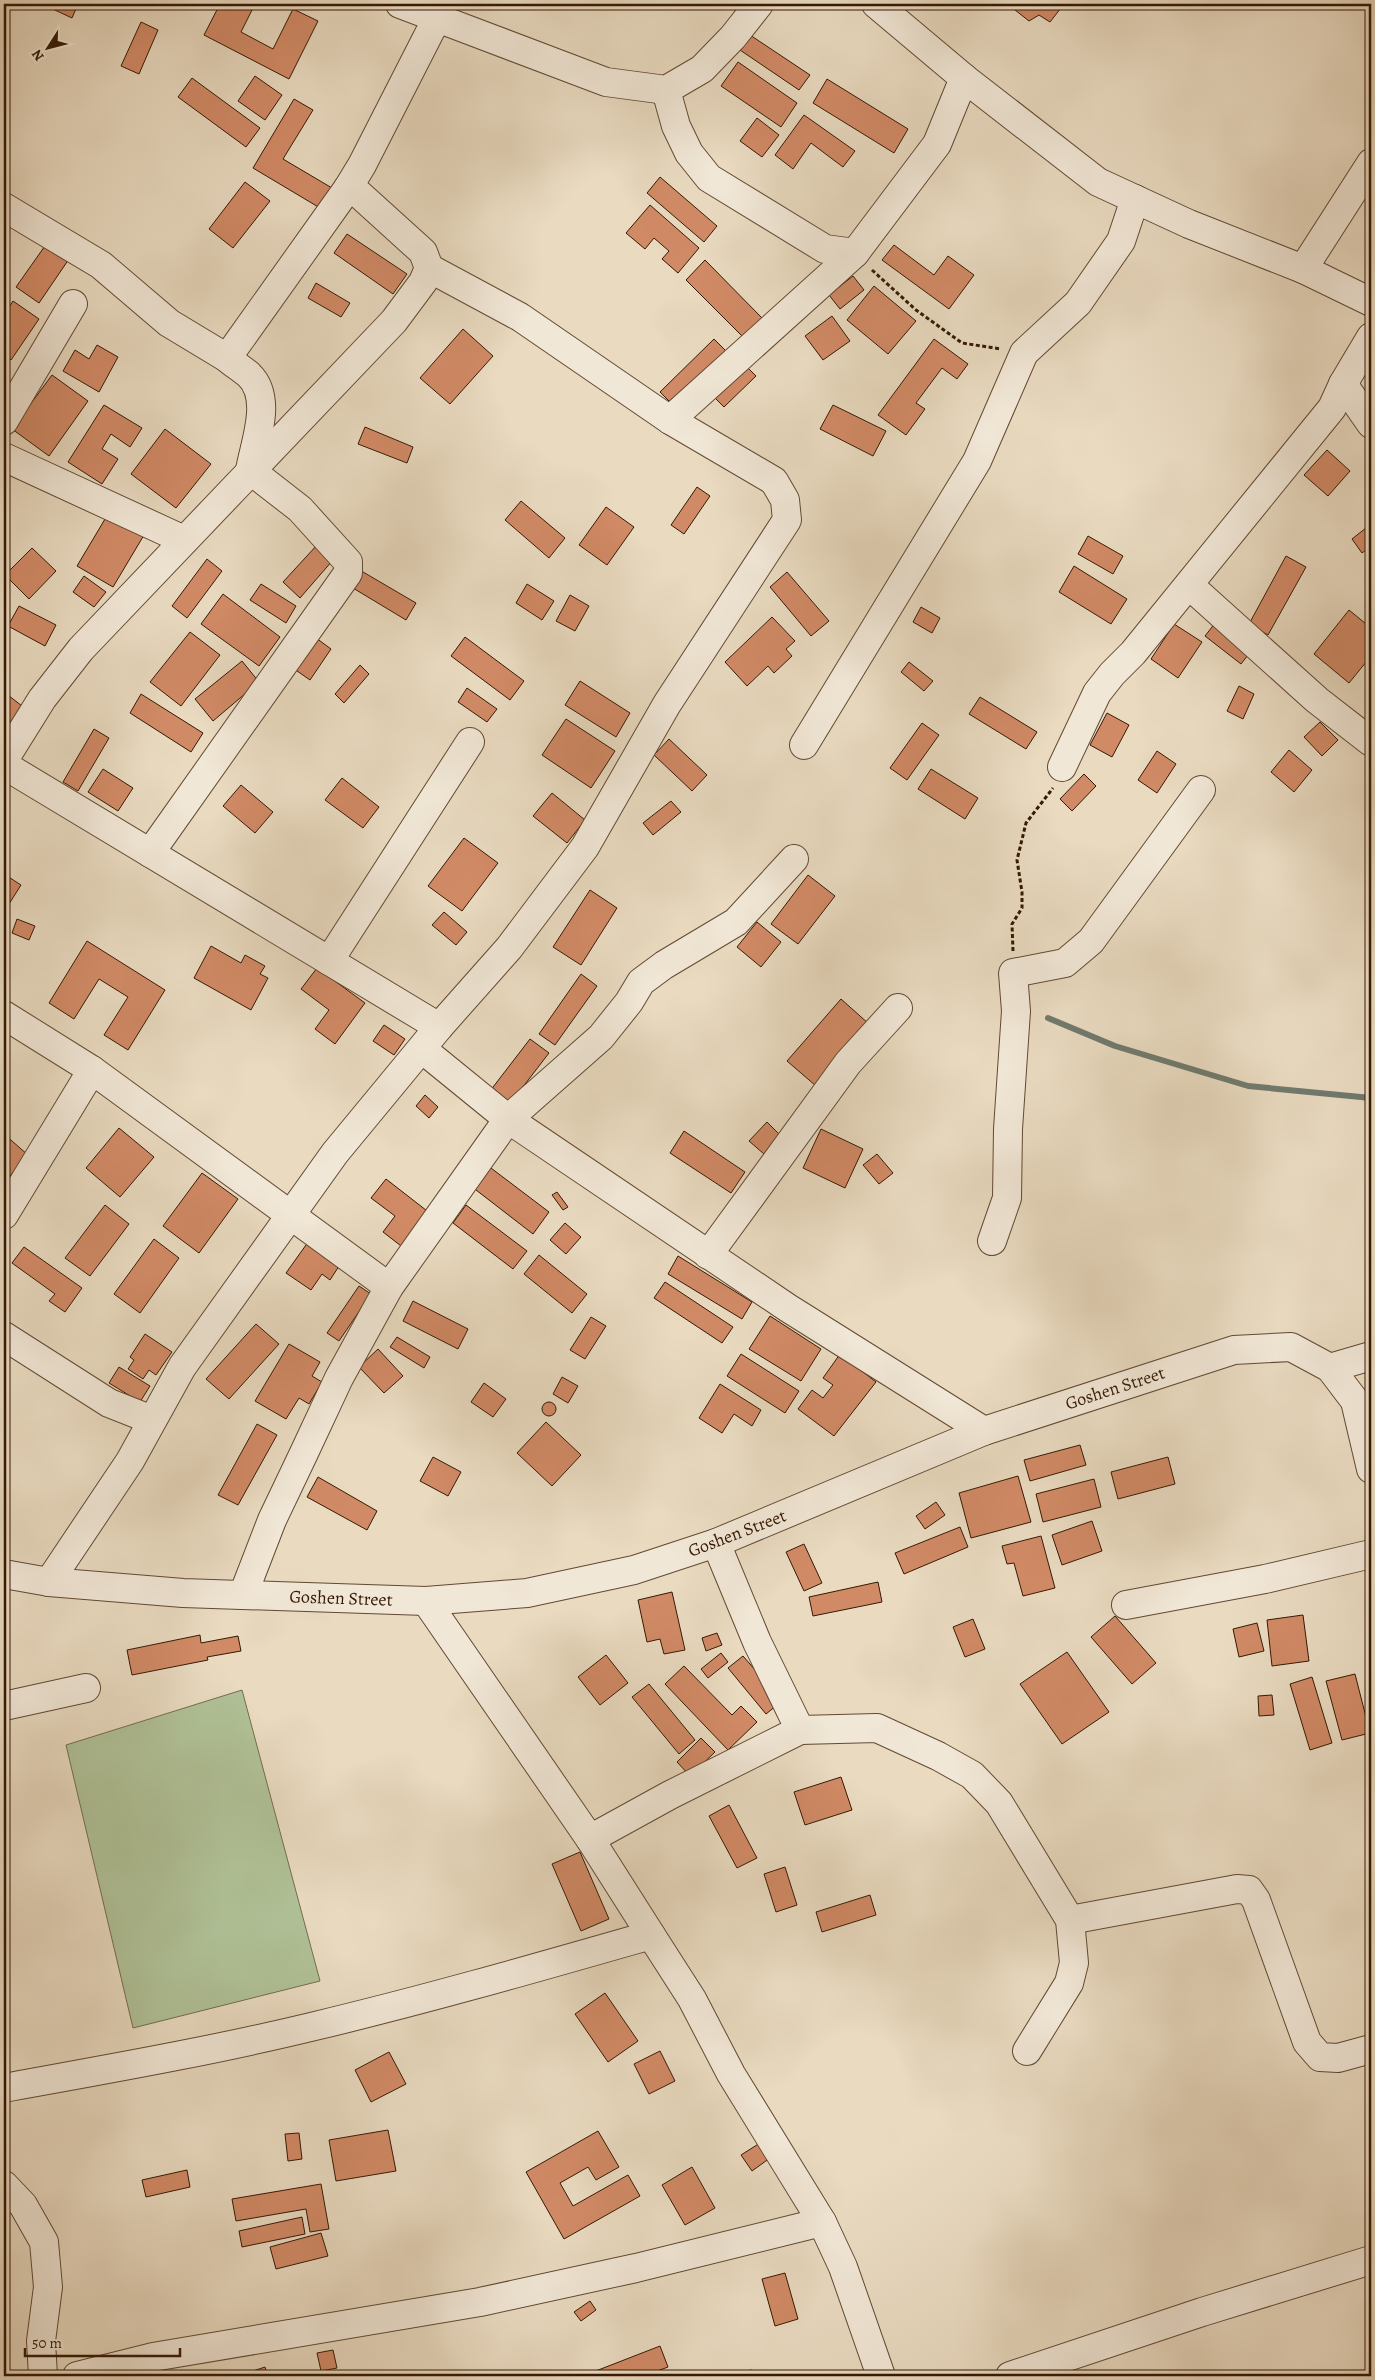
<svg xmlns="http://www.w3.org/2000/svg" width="1375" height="2380" viewBox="0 0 1375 2380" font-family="Alegreya,serif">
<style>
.green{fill:#b0c197;stroke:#726d4e}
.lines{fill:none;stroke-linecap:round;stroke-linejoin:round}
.stream{stroke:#707a6e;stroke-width:6}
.building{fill:#d18a66;stroke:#351904}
.minor-casing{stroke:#624933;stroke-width:30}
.path{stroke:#351904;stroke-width:3;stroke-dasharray:4 2.5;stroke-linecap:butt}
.minor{stroke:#f1e7d6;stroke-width:28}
.labels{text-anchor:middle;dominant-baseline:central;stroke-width:4;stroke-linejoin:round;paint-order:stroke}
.street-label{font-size:18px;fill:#351904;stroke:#f1e7d6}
</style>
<rect width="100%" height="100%" fill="#e9dac0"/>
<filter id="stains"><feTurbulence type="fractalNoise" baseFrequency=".004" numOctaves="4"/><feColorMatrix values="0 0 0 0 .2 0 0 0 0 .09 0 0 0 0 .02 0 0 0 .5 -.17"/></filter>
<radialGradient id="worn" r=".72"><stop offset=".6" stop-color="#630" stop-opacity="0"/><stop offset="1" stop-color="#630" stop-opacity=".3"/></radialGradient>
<path class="green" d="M242,1690l78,291 -187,47 -67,-283z"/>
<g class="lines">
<path class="stream" d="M1048,1018l67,28 133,40 123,12"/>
</g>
<g class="building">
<path d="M42,4h36l-6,14z"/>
<path d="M220,4h35l-14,28 32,17 20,-40 25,12 -29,58 -85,-44z"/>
<path d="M1012,4h52l-14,18 -11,-7 -10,6 -19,-15z"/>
<path d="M141,22l17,8 -19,44 -18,-8z"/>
<path d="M747,33l63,42 -11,15 -62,-42z"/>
<path d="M738,62l59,41 -16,24 -60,-41z"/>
<path d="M255,76l27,19 -17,25 -27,-19z"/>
<path d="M192,78l68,50 -14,19 -68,-50z"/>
<path d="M827,79l81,50 -14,24 -81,-50z"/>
<path d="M294,99l19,11 -30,49 49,29 -12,20 -67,-40z"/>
<path d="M804,115l51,36 -12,16 -32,-24 -18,26 -18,-14z"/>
<path d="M757,118l22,17 -17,22 -22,-16z"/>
<path d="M660,177l57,49 -13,16 -57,-49z"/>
<path d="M245,182l25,19 -37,47 -24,-19z"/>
<path d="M650,205l49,43 -21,25 -16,-14 7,-8 -15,-13 -9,11 -19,-16z"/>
<path d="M347,234l60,40 -14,20 -59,-41z"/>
<path d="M47,243l22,16 -30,44 -23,-16z"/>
<path d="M894,245l40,30 14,-19 26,19 -25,34 -67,-49z"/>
<path d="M705,260l57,58 -19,19 -57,-57z"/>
<path d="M853,276l11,14 -24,19 -11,-14z"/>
<path d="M316,283l34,20 -9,14 -33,-19z"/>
<path d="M874,286l42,35 -28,33 -41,-34z"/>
<path d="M13,301l26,18 -28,41 -7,-5v-40z"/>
<path d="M832,316l18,25 -27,19 -18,-24z"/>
<path d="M463,329l30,27 -43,48 -30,-26z"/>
<path d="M714,339l15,15 -54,53 -15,-15z"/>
<path d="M934,339l34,25 -11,15 -15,-11 -26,35 9,6 -19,26 -28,-20z"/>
<path d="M97,345l21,12 -19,35 -36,-21 12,-21 14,9z"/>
<path d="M741,361l15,15 -32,31 -15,-15z"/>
<path d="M52,375l36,26 -39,55 -37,-27z"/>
<path d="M104,405l38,23 -12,19 -19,-13 -9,15 16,10 -16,25 -34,-22z"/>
<path d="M833,405l53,26 -13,25 -53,-27z"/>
<path d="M365,427l48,20 -6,16 -49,-19z"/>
<path d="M165,429l46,35 -35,44 -45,-34z"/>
<path d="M1327,450l23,21 -22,25 -24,-21z"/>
<path d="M697,487l13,9 -26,38 -13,-9z"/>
<path d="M521,501l44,37 -16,20 -44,-38z"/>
<path d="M606,507l28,20 -27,38 -28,-20z"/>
<path d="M111,509l36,21 -34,57 -36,-21z"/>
<path d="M1371,524v22l-9,7 -10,-14z"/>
<path d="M1088,536l35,20 -10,18 -35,-20z"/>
<path d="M317,545l16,15 -33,38 -17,-16z"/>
<path d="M4,546l5,3 -5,8z"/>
<path d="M32,548l24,23 -27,28 -24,-24z"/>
<path d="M1286,556l20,11 -38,68 -19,-11z"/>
<path d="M207,559l15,12 -35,47 -15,-12z"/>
<path d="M1074,566l53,33 -16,25 -52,-32z"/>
<path d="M358,569l58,34 -10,17 -58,-35z"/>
<path d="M787,572l42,49 -18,15 -41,-49z"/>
<path d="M84,576l22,16 -12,15 -21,-15z"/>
<path d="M261,584l35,22 -10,17 -36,-23z"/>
<path d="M527,584l27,17 -12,19 -26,-17z"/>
<path d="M223,594l57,43 -21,29 -58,-42z"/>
<path d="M570,595l19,11 -14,25 -19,-10z"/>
<path d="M19,606l37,19 -11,21 -37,-20z"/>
<path d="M921,607l19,11 -8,15 -19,-11z"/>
<path d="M1349,610l22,18v28l-22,27 -35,-29z"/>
<path d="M772,617l23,24 -9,8 6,7 -18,17 -6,-7 -21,20 -22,-24z"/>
<path d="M1219,618l36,28 -14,18 -36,-28z"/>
<path d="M1174,624l28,18 -24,36 -27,-19z"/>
<path d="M190,632l30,23 -39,51 -31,-24z"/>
<path d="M312,635l19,14 -21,31 -20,-14z"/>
<path d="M465,637l59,44 -14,19 -59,-44z"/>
<path d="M242,661l17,21 -46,39 -18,-22z"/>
<path d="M909,662l24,19 -9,10 -23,-19z"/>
<path d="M360,665l9,9 -25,29 -9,-9z"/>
<path d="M580,681l50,32 -14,24 -51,-32z"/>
<path d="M1239,686l15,8 -11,25 -16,-8z"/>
<path d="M467,688l30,21 -10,13 -29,-20z"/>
<path d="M4,692l18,14 -18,26z"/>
<path d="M141,694l62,39 -12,19 -61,-39z"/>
<path d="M980,697l57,35 -11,17 -57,-35z"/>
<path d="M1107,713l22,12 -17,32 -22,-12z"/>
<path d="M566,719l49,32 -24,37 -49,-33z"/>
<path d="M1320,722l18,18 -16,16 -18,-19z"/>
<path d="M922,723l17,12 -32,45 -17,-12z"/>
<path d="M94,729l15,9 -31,53 -15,-9z"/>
<path d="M669,739l38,36 -15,16 -38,-36z"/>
<path d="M1289,750l23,20 -18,22 -23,-20z"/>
<path d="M1157,751l19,13 -19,29 -19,-13z"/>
<path d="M103,769l30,19 -15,23 -30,-19z"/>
<path d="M931,769l47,29 -13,21 -47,-30z"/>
<path d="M1084,774l12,12 -24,25 -12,-12z"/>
<path d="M342,778l37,29 -16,21 -38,-28z"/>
<path d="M241,785l32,27 -18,21 -32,-27z"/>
<path d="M552,793l33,27 -18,23 -34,-27z"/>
<path d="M671,801l10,11 -28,23 -10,-12z"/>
<path d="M464,838l34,25 -36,48 -34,-25z"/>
<path d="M4,874l17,11 -17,27z"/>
<path d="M808,875l27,21 -37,48 -27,-20z"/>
<path d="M590,890l27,18 -36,57 -28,-18z"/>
<path d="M444,912l23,20 -11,13 -24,-20z"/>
<path d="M17,919l18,7 -6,14 -17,-7z"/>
<path d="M757,922l24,20 -20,25 -24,-20z"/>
<path d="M87,941l78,49 -37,60 -24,-15 24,-38 -29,-18 -25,40 -25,-16z"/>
<path d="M211,946l30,17 4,-8 20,11 -5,8 8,4 -17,32 -57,-32z"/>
<path d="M317,968l48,35 -30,41 -20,-15 14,-19 -28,-21z"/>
<path d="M581,974l16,12 -42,59 -16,-11z"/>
<path d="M841,999l28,25 -53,62 -29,-25z"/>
<path d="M384,1025l21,14 -11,16 -21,-14z"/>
<path d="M530,1039l19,14 -40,52 -19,-14z"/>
<path d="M425,1095l13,12 -9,11 -13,-12z"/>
<path d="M767,1122l14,14 -17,18 -15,-13z"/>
<path d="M119,1128l35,29 -34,40 -34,-29z"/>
<path d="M821,1129l42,20 -18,39 -42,-20z"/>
<path d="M684,1131l61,41 -14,21 -61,-40z"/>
<path d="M4,1134l24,21 -18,21 -6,-6z"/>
<path d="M877,1154l16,19 -14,11 -16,-19z"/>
<path d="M483,1162l66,50 -16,22 -66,-51z"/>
<path d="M202,1173l36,26 -39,54 -36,-27z"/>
<path d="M386,1179l45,35 -26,35 -22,-17 12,-16 -24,-18z"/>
<path d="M557,1192l11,15 -5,3 -11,-15z"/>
<path d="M105,1205l24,19 -39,52 -25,-18z"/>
<path d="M466,1205l61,46 -14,18 -60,-46z"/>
<path d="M565,1223l16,14 -15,17 -16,-14z"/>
<path d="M311,1238l32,22 -13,20 -8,-6 -11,16 -25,-17z"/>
<path d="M154,1239l25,19 -39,55 -26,-19z"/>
<path d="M24,1247l58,41 -17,24 -16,-11 6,-7 -43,-31z"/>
<path d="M539,1255l48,39 -15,19 -48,-39z"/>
<path d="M678,1256l74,46 -10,17 -74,-45z"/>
<path d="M665,1282l68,45 -11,16 -68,-45z"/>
<path d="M359,1286l12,8 -32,47 -12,-8z"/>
<path d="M413,1301l55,28 -10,20 -55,-28z"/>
<path d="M770,1316l51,33 -20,32 -52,-32z"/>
<path d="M591,1317l15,9 -21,33 -15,-9z"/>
<path d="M256,1324l23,20 -50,55 -23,-20z"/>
<path d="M145,1334l27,18 -16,23 -7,-5 -6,9 -15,-10 6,-9 -4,-3z"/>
<path d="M397,1337l33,20 -6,11 -34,-21z"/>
<path d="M289,1344l31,18 -8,14 10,6 -13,22 -10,-6 -13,21 -31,-18z"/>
<path d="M378,1349l25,27 -19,17 -25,-26z"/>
<path d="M741,1354l58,37 -14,22 -58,-37z"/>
<path d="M840,1354l36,28 -42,54 -36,-27 14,-19 11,8 10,-13 -10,-7z"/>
<path d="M119,1367l31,19 -10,16 -31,-19z"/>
<path d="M562,1377l16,9 -10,17 -15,-9z"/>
<path d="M484,1383l22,16 -13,18 -22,-15z"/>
<path d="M720,1384l41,26 -9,16 -18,-12 -12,19 -23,-15z"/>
<circle cx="549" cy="1409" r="7"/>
<path d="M546,1422l35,33 -29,31 -35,-33z"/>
<path d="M257,1424l20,11 -39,70 -20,-10z"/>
<path d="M1080,1445l6,20 -56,16 -6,-21z"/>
<path d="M433,1457l28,15 -13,24 -28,-15z"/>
<path d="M1168,1457l7,27 -57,15 -7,-27z"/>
<path d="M1018,1476l13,46 -60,16 -12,-45z"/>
<path d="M318,1477l59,34 -10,19 -60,-33z"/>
<path d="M1094,1479l7,28 -58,15 -7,-28z"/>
<path d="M936,1502l9,13 -20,14 -9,-13z"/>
<path d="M1092,1521l10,30 -40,14 -10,-30z"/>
<path d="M960,1527l8,20 -64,27 -9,-21z"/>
<path d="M1041,1536l14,52 -32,8 -9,-33 -7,1 -5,-18z"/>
<path d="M804,1544l18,39 -18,8 -18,-39z"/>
<path d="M878,1582l4,20 -69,14 -4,-19z"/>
<path d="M672,1592l13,58 -21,4 -4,-15 -13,3 -9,-42z"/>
<path d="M1303,1615l6,46 -37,5 -5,-46z"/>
<path d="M1115,1616l41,47 -24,21 -41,-47z"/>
<path d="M973,1619l12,30 -20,8 -12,-30z"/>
<path d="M1257,1623l7,28 -25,6 -6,-28z"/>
<path d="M717,1633l5,12 -16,6 -4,-13z"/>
<path d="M200,1635l1,8 37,-7 3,15 -34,6 1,3 -76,15 -5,-25z"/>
<path d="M1067,1652l42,60 -47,32 -42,-60z"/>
<path d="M721,1653l7,9 -20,16 -7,-9z"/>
<path d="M606,1655l22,28 -28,22 -22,-28z"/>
<path d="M743,1656l39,45 -16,13 -38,-46z"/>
<path d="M684,1666l48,49 9,-9 16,16 -29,28 -63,-66z"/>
<path d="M1355,1674l15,59 -28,7 -16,-59z"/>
<path d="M1312,1677l20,66 -22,7 -20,-66z"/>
<path d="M649,1684l46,56 -16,14 -47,-57z"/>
<path d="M1272,1695l2,20 -15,1 -1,-20z"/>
<path d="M701,1738l14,14 -25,24 -13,-14z"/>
<path d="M841,1777l11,33 -47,15 -11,-33z"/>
<path d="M729,1805l28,53 -20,10 -28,-52z"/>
<path d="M580,1852l29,67 -28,12 -29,-67z"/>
<path d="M785,1867l12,38 -21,7 -12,-38z"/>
<path d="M870,1895l6,20 -54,17 -6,-20z"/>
<path d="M605,1993l33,48 -30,21 -33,-48z"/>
<path d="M660,2051l15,30 -26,13 -15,-30z"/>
<path d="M389,2052l17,32 -35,18 -16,-32z"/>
<path d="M388,2130l8,41 -60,10 -7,-41z"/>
<path d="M598,2131l21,36 -23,13 -8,-13 -28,16 13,23 55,-31 12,21 -76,43 -38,-67z"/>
<path d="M299,2133l3,26 -14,2 -3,-27z"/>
<path d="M760,2143l10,15 -18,13 -11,-16z"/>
<path d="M692,2167l23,41 -30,17 -23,-40z"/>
<path d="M187,2170l3,17 -44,10 -4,-17z"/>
<path d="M321,2184l8,45 -19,3 -4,-23 -70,12 -4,-22z"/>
<path d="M302,2217l3,17 -63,13 -3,-16z"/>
<path d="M321,2233l7,23 -52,13 -6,-22z"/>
<path d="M785,2273l13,46 -23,7 -13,-47z"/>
<path d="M590,2301l6,9 -15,11 -7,-9z"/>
<path d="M660,2346l8,21 -24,9h-55l-1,-2z"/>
<path d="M333,2350l4,18 -16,3 -4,-18z"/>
<path d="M265,2367l3,9h-17l-1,-4z"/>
<path d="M752,2370l1,6h-36z"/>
</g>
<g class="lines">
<g class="minor-casing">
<g id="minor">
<path d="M876,4l88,74 134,104 91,42 114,45 68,33"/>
<path d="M437,18l169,64 60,8 36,-21 31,-32 26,-33"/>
<path d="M666,90l10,36 13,27 20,25 116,71 30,4 82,-109 27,-66"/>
<path d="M4,207l97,58 68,58 58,35 121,-170"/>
<path d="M429,268l91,49 150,103 104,61 11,19 2,20 -120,184 -82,143 -76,101 -70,79"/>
<path d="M1303,269l68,-106"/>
<path d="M1343,384l28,40"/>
<path d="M670,420l185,-167"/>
<path d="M4,421l69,-117"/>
<path d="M4,457l180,83"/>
<path d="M1189,585l128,115 54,42"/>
<path d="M804,745l173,-284 47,-108 54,-50 43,-62 14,-42"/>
<path d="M4,760l38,-61 39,-50 313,-328 29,-39 6,-14 -6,-16 -64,-58 -11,-6 14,-23 75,-147 -37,-14"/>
<path d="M4,765l435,262 -104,126 -153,214 -52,94 -81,121"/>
<path d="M1062,767l35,-74 15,-19 21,-21 199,-245 11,-24 28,-47"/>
<path d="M150,853l198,-280v-11l-48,-53 -50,-39c5,-28 23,-72 -1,-95 -7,-6 -15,-11 -22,-17"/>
<path d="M329,961l141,-219"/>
<path d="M4,1015l88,55 297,217"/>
<path d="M422,1049l86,70 280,189 196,123"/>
<path d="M4,1215l88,-145"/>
<path d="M992,1241l15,-43 1,-69 8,-118 -3,-38 52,-10 26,-22 110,-151"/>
<path d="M708,1255l140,-192 50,-55"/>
<path d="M4,1336l105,67 43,17"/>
<path d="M1330,1368l41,-12"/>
<path d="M4,1574l45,8 134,11 243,8 101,-8 107,-23 82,-27 268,-112 250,-81 57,-3 39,21 25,33 16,68"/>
<path d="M243,1595l29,-75 31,-65 36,-77 50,-91 119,-168 93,-82 28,-35 12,-20 23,-17 72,-43 58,-63"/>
<path d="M426,1601l164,238 61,96"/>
<path d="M1126,1605l139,-26 106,-25"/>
<path d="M4,1706l82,-18"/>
<path d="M800,1730l77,-2 61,28 34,19 27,28 71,117 4,43 -5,20 -42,68"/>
<path d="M590,1839l80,-44 130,-65 -43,-88 -41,-99"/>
<path d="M1070,1920l167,-31 12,1 7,10 51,142 13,15 18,1 33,-9"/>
<path d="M4,2088c104,-19 208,-37 311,-62 113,-27 224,-59 336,-91l41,64 39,75 91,148 -186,46 -156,34 -327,55 -76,19"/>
<path d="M4,2185l19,20 21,37 4,45 -7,54 2,35"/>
<path d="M822,2222l21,45 38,109"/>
<path d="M1010,2376l192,-64 169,-52"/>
</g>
</g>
<g class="path">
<path d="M872,270l44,40 46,33 39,6"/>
<path d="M1013,951l-1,-27 10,-16v-16l-5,-32 9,-37 27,-35"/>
</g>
<use href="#minor" class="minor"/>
</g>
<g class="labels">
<g class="street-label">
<text transform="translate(1115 1388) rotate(-18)">Goshen Street</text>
<text transform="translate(737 1533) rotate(-21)">Goshen Street</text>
<text transform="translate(341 1598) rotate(2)">Goshen Street</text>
</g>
</g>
<rect width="1375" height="2380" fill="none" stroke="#e9dac0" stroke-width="20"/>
<rect x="5" y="5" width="1365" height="2370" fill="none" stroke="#351904" stroke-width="2.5"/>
<rect x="10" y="10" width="1355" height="2360" fill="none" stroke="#351904"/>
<g transform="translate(48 48) rotate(234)" stroke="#f1e7d6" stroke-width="4" paint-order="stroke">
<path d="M0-4L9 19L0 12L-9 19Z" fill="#351904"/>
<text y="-8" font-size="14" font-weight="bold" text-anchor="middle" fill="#351904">N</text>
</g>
<path d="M25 2348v8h155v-8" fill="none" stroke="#351904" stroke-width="2.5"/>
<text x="32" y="2348" font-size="15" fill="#351904" stroke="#f1e7d6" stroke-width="4" paint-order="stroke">50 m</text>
<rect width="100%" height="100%" filter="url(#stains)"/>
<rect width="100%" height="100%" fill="url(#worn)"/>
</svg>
